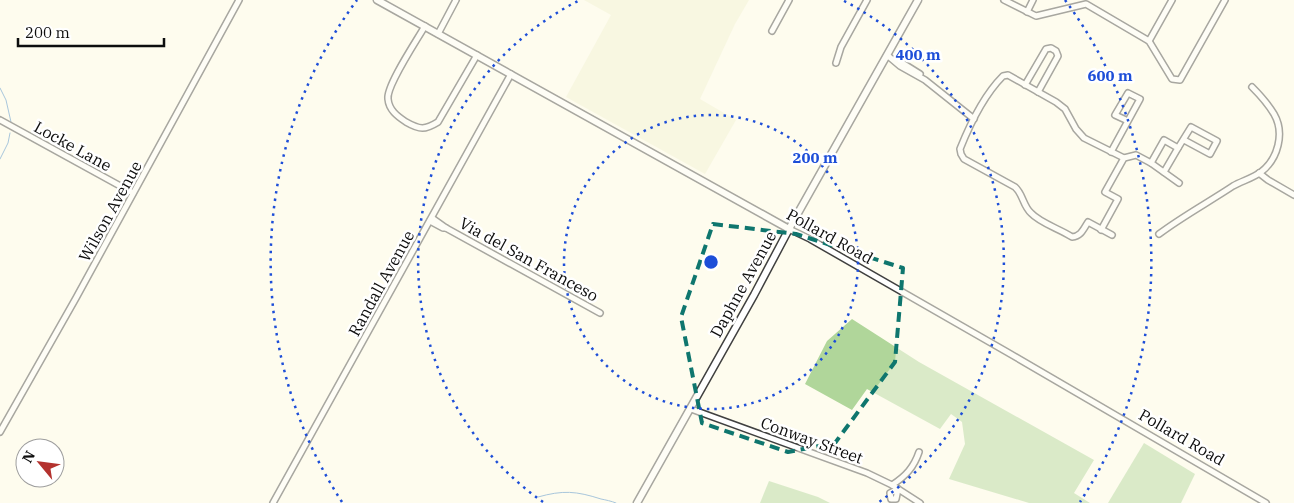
<svg xmlns="http://www.w3.org/2000/svg" width="1294" height="503" viewBox="0 0 1294 503" font-family="'IBM Plex Serif',serif">
<style>
.farmland{fill:#f2f2d0}
.forest{fill:#b0d69a}
.lines{fill:none;stroke-linecap:round;stroke-linejoin:round}
.stream{stroke:#4286c4;stroke-width:1}
.minor-casing{stroke:#404040;stroke-width:8}
.tertiary-casing{stroke:#404040;stroke-width:9}
.minor{stroke:#fff;stroke-width:5}
.tertiary{stroke:#fff;stroke-width:6}
.marked{fill:none;stroke:#0f766e;stroke-width:4;stroke-dasharray:10 6;stroke-linejoin:round}
.ring{fill:none;stroke:#1d4ed8;stroke-width:2.5;stroke-dasharray:2.5 5}
.labels{text-anchor:middle;dominant-baseline:central;stroke-width:5;stroke-linejoin:round;paint-order:stroke}
.street-label{font-size:16px;fill:#0d0d0d;stroke:#fff}
.centre{fill:#1d4ed8;stroke:#fff;stroke-width:2.5}
.ring-label{font-size:15px;text-anchor:middle;font-weight:bold;fill:#1d4ed8;stroke:#fff;stroke-width:5;stroke-linejoin:round;paint-order:stroke}
</style>
<rect width="100%" height="100%" fill="#fefcee"/>
<path class="farmland" d="M584,0h165l-14,24 -35,75 36,21 -31,54 -139,-77 45,-82z"/>
<g class="forest">
<path d="M852,319l67,43 175,98 -20,33 16,10h-61l-80,-24 16,-35 -3,-22 -11,-8 -11,15 -73,-40 -15,21 -47,-26 22,-43z"/>
<path d="M1144,443l51,31 -14,29h-73z"/>
<path d="M769,481l49,16 12,6h-70z"/>
</g>
<g class="lines">
<g class="stream">
<path d="M0,88l6,12 5,22"/>
<path d="M0,159l8,-16 2,-10"/>
<path d="M538,497c25,-7 38,-6 63,2 5,1 10,2 15,4"/>
</g>
<g class="minor-casing">
<g id="minor">
<path d="M1004,0l32,16 50,-12 63,37 23,38 8,1 45,-80"/>
<path d="M1027,12l6,-12"/>
<path d="M425,26c-8,14 -39,60 -37,73 1,11 9,17 18,23 14,8 19,8 32,0l39,-67"/>
<path d="M772,31l17,-31"/>
<path d="M438,34l18,-34"/>
<path d="M1149,41l23,-41"/>
<path d="M887,55l13,11 25,14 49,39"/>
<path d="M896,59l24,15"/>
<path d="M836,63l5,-16 26,-47"/>
<path d="M1025,85l21,-36 5,-1 5,3 2,5 -20,36"/>
<path d="M0,120l133,73"/>
<path d="M1178,148l13,-21 26,14 -7,13 -26,-14"/>
<path d="M1111,152l29,-53 -12,-6 -13,22 13,6"/>
<path d="M1151,163l13,-23 14,8 -14,24"/>
<path d="M1259,173l9,7 26,15"/>
<path d="M432,218l14,10 154,85"/>
<path d="M430,221l13,7h3"/>
<path d="M789,229l21,10 197,113 259,151"/>
<path d="M1101,230l17,-31 -13,-7 19,-34 12,-3 15,8 28,20"/>
<path d="M1159,234c24,-18 50,-32 74,-48 9,-5 20,-8 28,-14 17,-13 24,-39 13,-58 -6,-10 -14,-19 -22,-27"/>
<path d="M1112,235l-24,-13c-5,8 -7,14 -16,15 -12,-8 -32,-14 -41,-24 -8,-7 -8,-19 -16,-26l-51,-28 -3,-5 -1,-5c10,-25 24,-54 43,-73l5,-1 48,27 9,7 11,20 8,9 40,20"/>
<path d="M691,409l176,64 25,12 28,18"/>
<path d="M0,432l76,-134 163,-298"/>
<path d="M892,485c14,-9 22,-18 27,-33"/>
<path d="M898,489l-2,10h-5l-1,-6z"/>
<path d="M273,503l238,-429"/>
</g>
</g>
<g class="tertiary-casing">
<g id="tertiary">
<path d="M377,0l412,229"/>
<path d="M637,503l117,-208 35,-66 129,-229"/>
</g>
</g>
<use href="#minor" class="minor"/>
<use href="#tertiary" class="tertiary"/>
</g>
<path d="M0 0H1294V503H0ZM713,224l83,10 107,34 -8,94 -60,81 -47,9 -86,-29 -21,-106z" fill="#fefcee" fill-opacity=".55" fill-rule="evenodd"/>
<path class="marked" d="M713,224l83,10 107,34 -8,94 -60,81 -47,9 -86,-29 -21,-106z"/>
<g class="ring">
<circle cx="711" cy="262" r="147"/>
<path d="M543 502A293 293 0 0 1 578 1M844 1A293 293 0 0 1 879 502"/>
<path d="M342 502A440 440 0 0 1 357 0M1065 0A440 440 0 0 1 1080 502"/>
</g>
<g class="labels">
<g class="street-label">
<text transform="translate(73 146) rotate(29)">Locke Lane</text>
<text transform="translate(110 211) rotate(-61)">Wilson Avenue</text>
<text transform="translate(830 236) rotate(29)">Pollard Road</text>
<text transform="translate(529 259) rotate(29)">Via del San Franceso</text>
<text transform="translate(381 283) rotate(-61)">Randall Avenue</text>
<text transform="translate(743 284) rotate(-61)">Daphne Avenue</text>
<text transform="translate(1182 437) rotate(30)">Pollard Road</text>
<text transform="translate(812 440) rotate(20)">Conway Street</text>
</g>
</g>
<circle cx="711" cy="262" r="8" class="centre"/>
<g class="ring-label">
<text x="918" y="60">400 m</text>
<text x="1110" y="81">600 m</text>
<text x="815" y="163">200 m</text>
</g>
<g transform="translate(40 463) rotate(299)"><circle r="24" fill="#ffffff" stroke="#9e9e9e"/>
<path d="M0-4L9 19L0 12L-9 19Z" fill="#b4322e"/>
<text y="-8" font-size="14" font-weight="bold" text-anchor="middle" fill="#0d0d0d">N</text>
</g>
<path d="M18 38v8h146v-8" fill="none" stroke="#0d0d0d" stroke-width="2.5"/>
<text x="25" y="38" font-size="15" fill="#0d0d0d" stroke="#ffffff" stroke-width="4" paint-order="stroke">200 m</text>
</svg>
